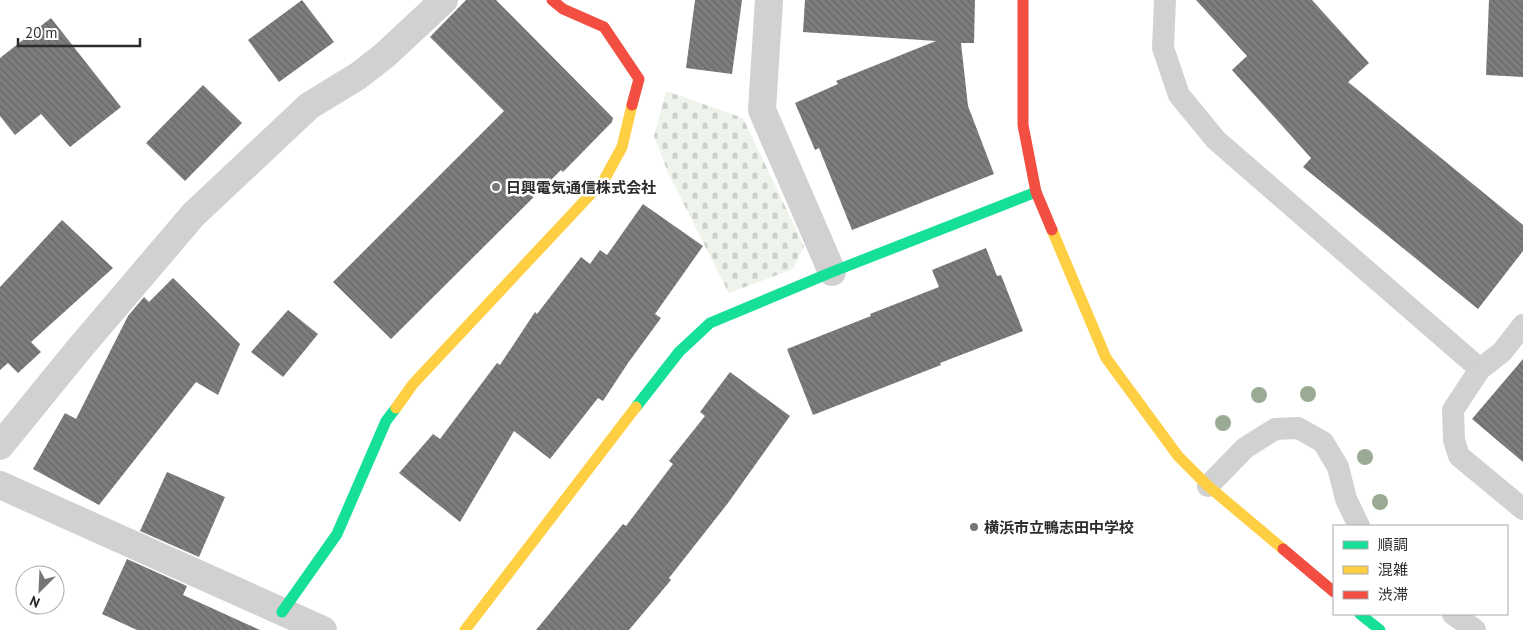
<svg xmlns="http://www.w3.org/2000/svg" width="1523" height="630" viewBox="0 0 1523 630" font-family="'PT Sans','Noto Sans JP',sans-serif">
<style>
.cemetery{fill:url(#cemetery-stones)}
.building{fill:url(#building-back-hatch)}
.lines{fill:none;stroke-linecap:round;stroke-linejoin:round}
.lane{stroke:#d1d1d1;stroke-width:22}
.street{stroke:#d1d1d1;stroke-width:28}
.fast{stroke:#16e098;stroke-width:11}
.slow{stroke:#ffcf43;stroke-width:11}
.jam{stroke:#f24e42;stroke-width:11}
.tree{fill:#9baa94}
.poi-dot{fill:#767676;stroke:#fff;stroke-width:2}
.labels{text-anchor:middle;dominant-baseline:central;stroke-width:5;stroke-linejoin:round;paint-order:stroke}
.poi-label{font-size:15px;font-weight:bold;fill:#2c2c2c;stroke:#fff;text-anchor:start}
</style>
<defs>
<pattern id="cemetery-stones" width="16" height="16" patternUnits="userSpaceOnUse" patternTransform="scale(1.25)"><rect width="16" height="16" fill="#eef3eb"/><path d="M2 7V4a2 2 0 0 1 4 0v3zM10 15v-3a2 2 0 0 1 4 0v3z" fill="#ccd0ca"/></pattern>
<pattern id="building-back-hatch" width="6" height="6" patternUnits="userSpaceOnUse" patternTransform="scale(1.25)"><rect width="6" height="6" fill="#7d7d7d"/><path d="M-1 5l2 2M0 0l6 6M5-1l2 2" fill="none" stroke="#676767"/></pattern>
</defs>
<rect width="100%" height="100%" fill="#fff"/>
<path class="cemetery" d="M666,91l77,27 61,128 -11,23 -64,24 -60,-118 -15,-39z"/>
<g class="building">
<path d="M302,0l32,42 -55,40 -31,-42z"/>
<path d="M466,0h30l117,118 -1,4 -49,50 -2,-2 -170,169 -58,-57 171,-171 -74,-74z"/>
<path d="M695,0h47l-10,74 -46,-6z"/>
<path d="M805,0h170l-1,43h-13l7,63 26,68 -142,56 -33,-82 -4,2 -20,-47 43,-19 -2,-3 100,-40 -133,-9z"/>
<path d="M1196,0h116l57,63 -21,19 175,143v26l-45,58 -175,-142 8,-9 -79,-88 15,-14z"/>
<path d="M1489,0h34v77l-37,-2z"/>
<path d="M51,18l70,89 -51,40 -29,-33 -26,21 -15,-19v-58z"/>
<path d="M203,85l39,38 -57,58 -39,-38z"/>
<path d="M643,204l60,42 -48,68 6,4 -33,45 -25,38 -5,-3 -48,61 -36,-28 -54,91 -61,-49 34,-39 7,5 57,-76 3,2 35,-53 2,2 44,-57 9,7 10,-14 7,5z"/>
<path d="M62,220l51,48 -82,74 10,10 -23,21 -10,-10 -8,7v-83z"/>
<path d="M986,248l11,28 4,-1 22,56 -83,32 1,2 -128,50 -26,-66 84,-33 -1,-2 69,-27 -7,-17z"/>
<path d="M173,278l67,66 -22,51 -22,-13 -97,123 -66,-36 32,-56 11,6 52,-103 16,-19 5,5z"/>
<path d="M288,310l30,24 -35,43 -32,-25z"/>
<path d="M1523,359v103l-51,-43z"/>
<path d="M730,372l60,44 -62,87 -59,75 2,2 -42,50h-93l87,-106 3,2 47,-62 -4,-3 36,-45 -5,-4z"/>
<path d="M167,472l58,25 -26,60 -59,-26z"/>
<path d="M127,559l60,27 -4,9 77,35h-123l-35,-16z"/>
</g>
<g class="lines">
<g class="lane">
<path d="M1165,0l-2,48 16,47 37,45 264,229"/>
<path d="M1523,325l-21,27 -22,17 -27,41 1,30 5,16 64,53"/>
<path d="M1208,486l37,-38 30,-19 23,-1 25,14 15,25 8,32 13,27"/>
<path d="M1453,614l22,16"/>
</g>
<g class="street">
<path d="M769,0l-7,110 70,162"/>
<path d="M0,446l79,-97 114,-134 116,-109 49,-30 27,-21 59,-55"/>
<path d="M0,485l323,145"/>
</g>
<g class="fast">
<path d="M636,407l43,-55 31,-29 122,-51 204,-80"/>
<path d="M282,612l55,-78 49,-113 10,-13"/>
<path d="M1360,614l20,16"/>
</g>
<g class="slow">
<path d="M1052,230l54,128 72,98 30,30 75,63"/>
<path d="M396,408l17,-24 191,-204 18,-33 10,-42"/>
<path d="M465,630l171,-223"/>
</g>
<g class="jam">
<path d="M552,0l11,9 41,18 35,52 -7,26"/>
<path d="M1023,0v125l13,67 16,38"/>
<path d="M1283,549l51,43"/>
</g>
</g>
<g class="tree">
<circle cx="1308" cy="394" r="8"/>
<circle cx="1259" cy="395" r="8"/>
<circle cx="1223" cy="423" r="8"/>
<circle cx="1365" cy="457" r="8"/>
<circle cx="1380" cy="502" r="8"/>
</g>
<g class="poi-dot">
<circle cx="496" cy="187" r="5"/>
<circle cx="974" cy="527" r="5"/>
</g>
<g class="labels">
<g class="poi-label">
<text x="506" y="187">日興電気通信株式会社</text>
<text x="984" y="527">横浜市立鴨志田中学校</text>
</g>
</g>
<rect x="1333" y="525" width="175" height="90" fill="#ffffff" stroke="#ababab"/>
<rect x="1343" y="541" width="25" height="8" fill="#16e098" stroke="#ababab"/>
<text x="1378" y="550" font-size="15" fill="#2c2c2c">順調</text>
<rect x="1343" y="566" width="25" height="8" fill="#ffcf43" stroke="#ababab"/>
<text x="1378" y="575" font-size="15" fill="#2c2c2c">混雑</text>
<rect x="1343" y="591" width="25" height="8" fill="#f24e42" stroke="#ababab"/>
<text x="1378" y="600" font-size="15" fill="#2c2c2c">渋滞</text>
<g transform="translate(40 590) rotate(204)"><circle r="24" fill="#ffffff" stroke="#ababab"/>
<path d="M0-4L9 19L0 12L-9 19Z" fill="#767676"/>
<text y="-8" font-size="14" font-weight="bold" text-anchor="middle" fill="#2c2c2c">N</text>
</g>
<path d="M18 38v8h122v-8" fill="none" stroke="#2c2c2c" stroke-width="2.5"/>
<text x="25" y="38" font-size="15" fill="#2c2c2c" stroke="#ffffff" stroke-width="4" paint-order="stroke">20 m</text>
</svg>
